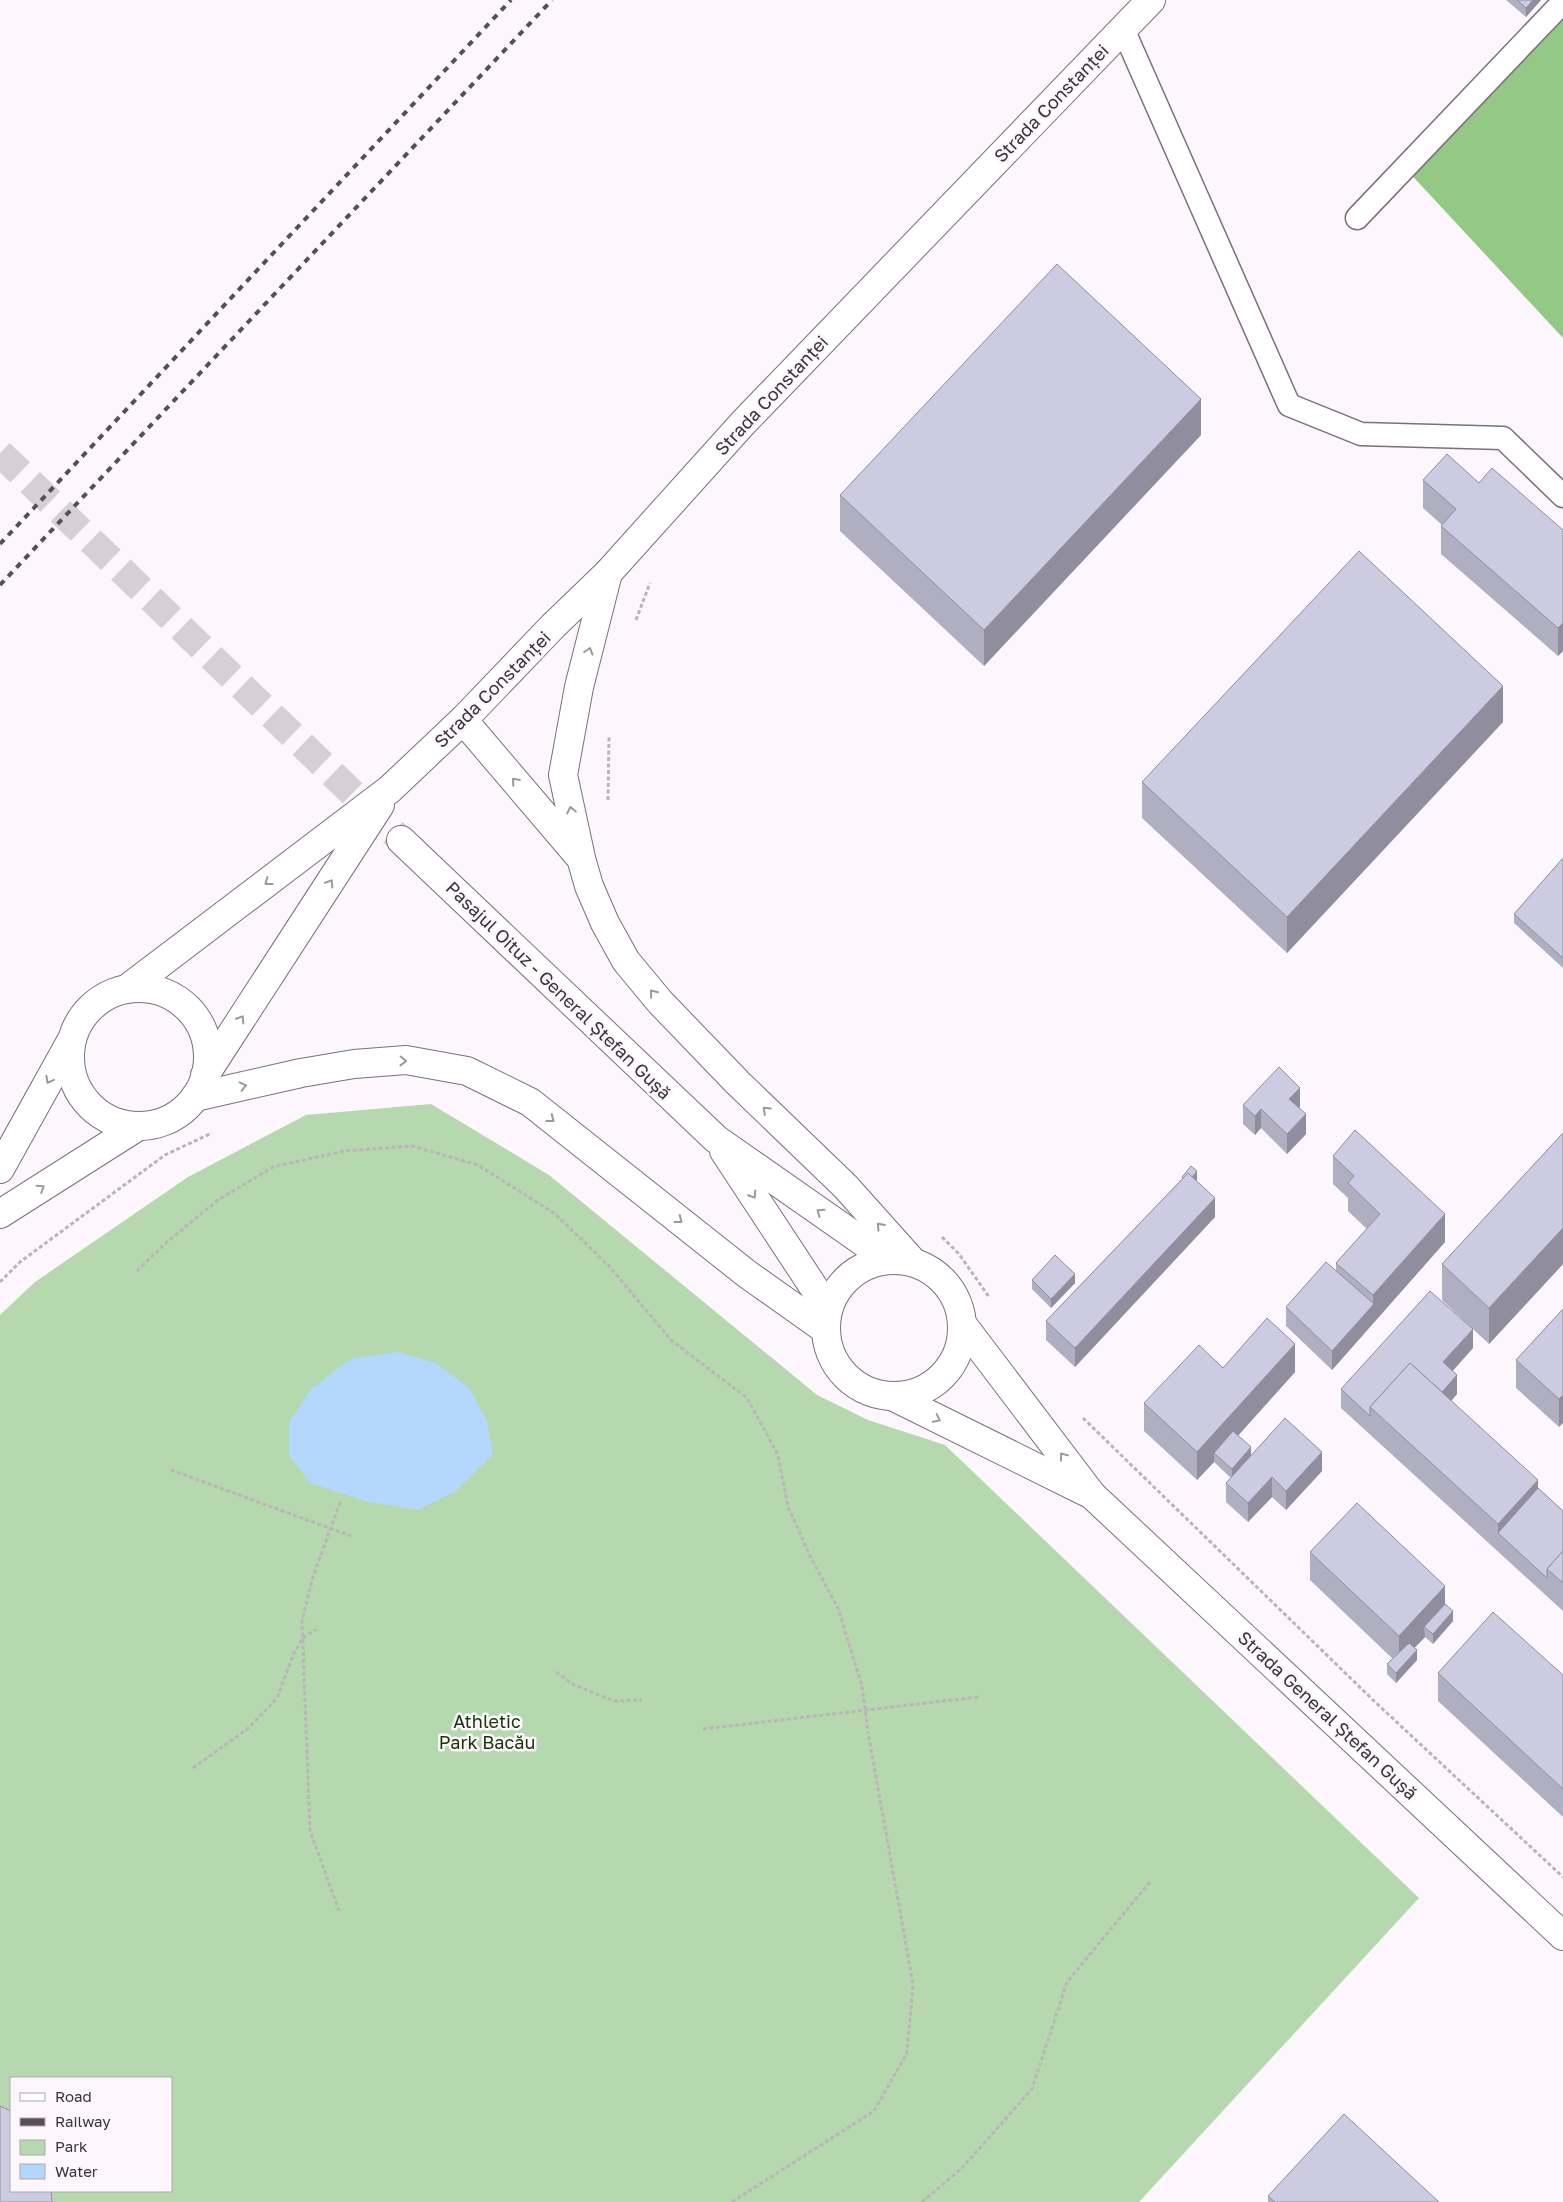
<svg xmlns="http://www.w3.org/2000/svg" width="1563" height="2202" viewBox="0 0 1563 2202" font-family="'Golos Text',sans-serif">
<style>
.green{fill:#b6d8ae;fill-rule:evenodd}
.forest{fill:#93c885}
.water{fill:#b4d7fd}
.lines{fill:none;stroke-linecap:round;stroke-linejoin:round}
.primary-tunnel{stroke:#d6cfd5;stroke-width:28;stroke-dasharray:28 14;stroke-linecap:butt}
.lane-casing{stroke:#7e6e7c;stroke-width:25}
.secondary-casing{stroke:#7e6e7c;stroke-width:30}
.primary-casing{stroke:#7e6e7c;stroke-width:30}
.path{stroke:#bbb4ba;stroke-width:3;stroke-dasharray:4 2.5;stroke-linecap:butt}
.lane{stroke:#fff;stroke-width:22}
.secondary{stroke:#fff;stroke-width:28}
.primary{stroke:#fff;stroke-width:28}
.rail{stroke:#564f55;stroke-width:4;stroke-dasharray:6 6;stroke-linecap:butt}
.path-bridge{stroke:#bbb4ba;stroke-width:3;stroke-dasharray:4 2.5;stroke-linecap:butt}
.wall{fill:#b0afc2}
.shaded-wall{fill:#908e9e}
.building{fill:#cdcbe1;stroke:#908e9e}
.oneway{stroke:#9c999c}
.labels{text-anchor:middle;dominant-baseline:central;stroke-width:5;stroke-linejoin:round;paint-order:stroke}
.street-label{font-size:18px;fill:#3a3339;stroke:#fdf6fc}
.park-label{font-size:18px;fill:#133709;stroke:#fdf6fc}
</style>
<rect width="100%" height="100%" fill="#fdf6fc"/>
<path class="green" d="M431,1104l118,71 268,220 51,25 77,25 474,453 -280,304h-1139v-887l35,-33 153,-105 118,-62zM11,2078h160v113h-160z"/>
<path class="forest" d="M1563,2v336l-158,-170z"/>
<path class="water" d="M397,1352l39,11 33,25 17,31 7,35 -37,37 -38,19 -53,-9 -55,-18 -21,-28v-32l22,-34 39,-30z"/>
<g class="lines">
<path class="primary-tunnel" d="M0,453l401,387"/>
<g class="lane-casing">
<g id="lane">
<path d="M1123,29l166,376 72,29 142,4 60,58"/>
<path d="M1357,218l206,-216"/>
</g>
</g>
<g class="secondary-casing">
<g id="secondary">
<path d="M608,573l-29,114 -16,88 18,83 8,28 16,37 21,38 34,41 78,81 107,103 68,76"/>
<path d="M463,720l115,135"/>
<path d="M128,988l262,-199 73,-69 90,-94 55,-53 135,-150 408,-423"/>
<circle cx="139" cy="1057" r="69"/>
<path d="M205,1075l175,-270"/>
<path d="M195,1097l106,-24 53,-9 52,-4 61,11 63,31 217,172 79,56"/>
<path d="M0,1169l71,-128"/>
<path d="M0,1214l137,-87"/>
</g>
</g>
<g class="primary-casing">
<g id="primary">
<path d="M401,840l315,299 173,121"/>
<path d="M724,1151l104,158"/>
<circle cx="894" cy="1328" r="68"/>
<path d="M963,1325l129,170 471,441"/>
<path d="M894,1397l192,95"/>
</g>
</g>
<g class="path">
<path d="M636,620l14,-37"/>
<path d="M608,800l1,-64"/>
<path d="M942,1237l17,17 30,43"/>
<path d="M137,1271l30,-29 51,-42 55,-33 71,-16 68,-5 66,19 76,48 55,53 62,74 76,58 31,57 10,52 22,49 28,52 24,78"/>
<path d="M0,1282l20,-20 145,-107 47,-22"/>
<path d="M1083,1418l290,282 190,177"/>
<path d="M171,1470l180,66"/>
<path d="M556,1672l18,13 40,16 28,-1"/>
<path d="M703,1729l276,-32"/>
<path d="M193,1768l57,-41 27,-29 17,-45 9,-15 13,-9"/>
<path d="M339,1911l-29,-81 -8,-209 11,-44 28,-77"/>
<path d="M732,2202l142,-91 33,-58 6,-69 -45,-252"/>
<path d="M922,2202l40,-34 70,-79 35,-107 83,-100"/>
</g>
<use href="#lane" class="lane"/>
<use href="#secondary" class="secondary"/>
<use href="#primary" class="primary"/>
<g class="rail">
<path d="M0,544l511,-544"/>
<path d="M0,585l552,-585"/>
</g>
<path class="path-bridge" d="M862,1686l6,46"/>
</g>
<g class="wall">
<path d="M1506,0h35l-15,17z"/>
<path d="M1201,435l-217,231 -144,-135v-36z"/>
<path d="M1423,480l56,3 84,47v121l-5,5 -117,-102v-28l1,-1 -19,-17z"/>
<path d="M1503,722l-216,231 -145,-135v-36z"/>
<path d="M1563,858v110l-49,-45v-9z"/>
<path d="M1243,1105l57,2 -1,1 7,26 -19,20 -26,-26 -6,7 -12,-11z"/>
<path d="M1563,1133v131l-74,80 -47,-44v-36z"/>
<path d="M1333,1156l112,86 -113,128 -46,-44v-19l50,-36v-8l31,-34 -19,-18v-13l-15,-14z"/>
<path d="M1182,1177l15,4 18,36 -140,150 -29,-27v-19l136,-142z"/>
<path d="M1032,1280l43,3 -24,25 -19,-19z"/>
<path d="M1563,1309l-4,118 -43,-39v-28z"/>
<path d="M1473,1348l-20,23 4,23 -6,7 87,87 25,23v100l-222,-203v-19z"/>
<path d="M1295,1372l-57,63 13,20 71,16 -36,39 -14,-13 -24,25 -22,-20v-19l5,-5 -17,-16 -17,18 -53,-49v-28z"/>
<path d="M1310,1552l135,52 8,17 -20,23 -8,-7 -11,11 3,12 -21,23 -9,-9v-10l6,-5 -83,-79z"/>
<path d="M1438,1673l125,2v142l-125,-116z"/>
<path d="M1268,2196l171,6h-171z"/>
</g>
<g class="shaded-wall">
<path d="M1533,0h8l-15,17v-9z"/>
<path d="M1201,399v36l-217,231v-36z"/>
<path d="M1563,623v28l-5,5v-28z"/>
<path d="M1503,686v36l-216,231v-36z"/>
<path d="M1300,1088v19l-11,11v-19z"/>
<path d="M1261,1109v19l-6,7v-19z"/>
<path d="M1306,1114v20l-19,20v-20z"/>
<path d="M1197,1171v10l-9,1z"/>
<path d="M1215,1198v19l-140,150v-19z"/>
<path d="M1445,1214v28l-113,128v-19l41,-47v-9z"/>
<path d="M1563,1228v36l-74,80v-36z"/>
<path d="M1075,1274v9l-24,25v-9z"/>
<path d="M1473,1329v19l-30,33v-19z"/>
<path d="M1295,1344v28l-76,85 -5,-4v9l-17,18v-28z"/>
<path d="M1457,1375v19l-19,22v-20z"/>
<path d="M1563,1395v28l-4,4v-28z"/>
<path d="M1251,1447v10l-19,21v-9z"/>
<path d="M1322,1452v19l-36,39v-19z"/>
<path d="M1272,1477v20l-24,25v-19z"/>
<path d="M1538,1480v28l-40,25v-9z"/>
<path d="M1445,1586v28l-21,13 1,10 -26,27v-28z"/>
<path d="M1453,1611v10l-20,23v-10z"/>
<path d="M1417,1650v10l-21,23v-10z"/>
</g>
<g class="building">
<path d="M1517,0h16l-7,8z"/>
<path d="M1057,264l144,135 -217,231 -144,-135z"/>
<path d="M1447,454l32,29 13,-15 71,62v93l-5,5 -117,-102 15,-17 -33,-29z"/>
<path d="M1359,551l144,135 -216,231 -145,-135z"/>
<path d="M1563,858v100l-49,-44z"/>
<path d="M1279,1067l21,21 -11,11 17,15 -19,20 -26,-25 -6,7 -12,-11z"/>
<path d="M1355,1130l90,84 -72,81 -37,-32 44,-49 -32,-31 6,-7 -21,-20z"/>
<path d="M1563,1133v95l-74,80 -47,-44z"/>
<path d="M1191,1166l6,5 -5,6 -4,-4 -5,5 -1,-1z"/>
<path d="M1188,1173l27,25 -140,150 -29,-27z"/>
<path d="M1055,1255l20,19 -24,25 -19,-19z"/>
<path d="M1326,1262l48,42 -42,47 -46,-44z"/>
<path d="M1430,1291l43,38 -30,33 14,13 -15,17 -32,-29 -40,44v9l-29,-27z"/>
<path d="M1563,1309v86l-4,4 -43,-39z"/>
<path d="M1267,1318l28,26 -98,108 -53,-49 55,-58 24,23z"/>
<path d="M1410,1363l128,117 -40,44 -128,-117z"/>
<path d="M1285,1418l37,34 -36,39 -14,-14 -24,26 -22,-20z"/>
<path d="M1233,1431l18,16 -19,22 -18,-16z"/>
<path d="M1538,1488l25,23v40l-16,18v9l-49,-45z"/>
<path d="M1357,1503l88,83 -46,50 -89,-84z"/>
<path d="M1563,1551v32l-16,-14z"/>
<path d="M1445,1604l8,7 -20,23 -9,-7z"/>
<path d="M1493,1612l70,63v114l-125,-116z"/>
<path d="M1409,1643l8,7 -21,23 -9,-9z"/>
<path d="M0,2106l11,5v80h40l1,11h-52z"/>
<path d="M1344,2114l95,88h-164l-7,-6z"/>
</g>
<defs><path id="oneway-chevron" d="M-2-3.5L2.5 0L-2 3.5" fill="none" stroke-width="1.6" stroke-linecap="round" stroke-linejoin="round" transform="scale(1.25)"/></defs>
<g class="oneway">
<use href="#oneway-chevron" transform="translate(589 651) rotate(-74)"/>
<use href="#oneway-chevron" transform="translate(515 781) rotate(-131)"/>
<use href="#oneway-chevron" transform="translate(571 810) rotate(-102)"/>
<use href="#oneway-chevron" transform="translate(268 882) rotate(143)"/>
<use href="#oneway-chevron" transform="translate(330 883) rotate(-57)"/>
<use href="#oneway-chevron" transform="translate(653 993) rotate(-129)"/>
<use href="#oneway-chevron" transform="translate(241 1019) rotate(-57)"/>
<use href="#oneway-chevron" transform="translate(403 1061) rotate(1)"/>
<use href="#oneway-chevron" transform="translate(49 1080) rotate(119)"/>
<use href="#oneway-chevron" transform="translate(243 1086) rotate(-13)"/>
<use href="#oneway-chevron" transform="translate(766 1110) rotate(-137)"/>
<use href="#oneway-chevron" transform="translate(551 1119) rotate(38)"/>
<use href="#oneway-chevron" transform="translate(41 1188) rotate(-33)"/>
<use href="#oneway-chevron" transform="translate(753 1195) rotate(57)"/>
<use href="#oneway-chevron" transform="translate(820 1212) rotate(-145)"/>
<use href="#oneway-chevron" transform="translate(679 1220) rotate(38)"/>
<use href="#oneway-chevron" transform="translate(880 1226) rotate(-132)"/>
<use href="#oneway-chevron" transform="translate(937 1419) rotate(26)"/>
<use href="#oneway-chevron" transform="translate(1063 1456) rotate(-127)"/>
</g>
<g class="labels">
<g class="street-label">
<text transform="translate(1051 103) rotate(-46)">Strada Constanței</text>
<text transform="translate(771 395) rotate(-47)">Strada Constanței</text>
<text transform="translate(492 689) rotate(-45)">Strada Constanței</text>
<text transform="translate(559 990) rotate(44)">Pasajul Oituz - General Ștefan Gușă</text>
<text transform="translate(1328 1715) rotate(43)">Strada General Ștefan Gușă</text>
</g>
<g class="park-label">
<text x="487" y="1721">Athletic<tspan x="487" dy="21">Park Bacău</tspan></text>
</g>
</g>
<rect x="10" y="2077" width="162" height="115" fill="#fdf6fc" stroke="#afa8ae"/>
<rect x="20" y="2093" width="25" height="8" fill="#ffffff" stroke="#afa8ae"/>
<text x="55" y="2102" font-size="15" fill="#3a3339">Road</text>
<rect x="20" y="2118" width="25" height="8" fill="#564f55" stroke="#afa8ae"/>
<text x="55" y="2127" font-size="15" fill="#3a3339">Railway</text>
<rect x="20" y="2140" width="25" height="15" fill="#b6d8ae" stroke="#afa8ae"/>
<text x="55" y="2152" font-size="15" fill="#3a3339">Park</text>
<rect x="20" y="2164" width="25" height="15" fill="#b4d7fd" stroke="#afa8ae"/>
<text x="55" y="2177" font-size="15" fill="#3a3339">Water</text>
</svg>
